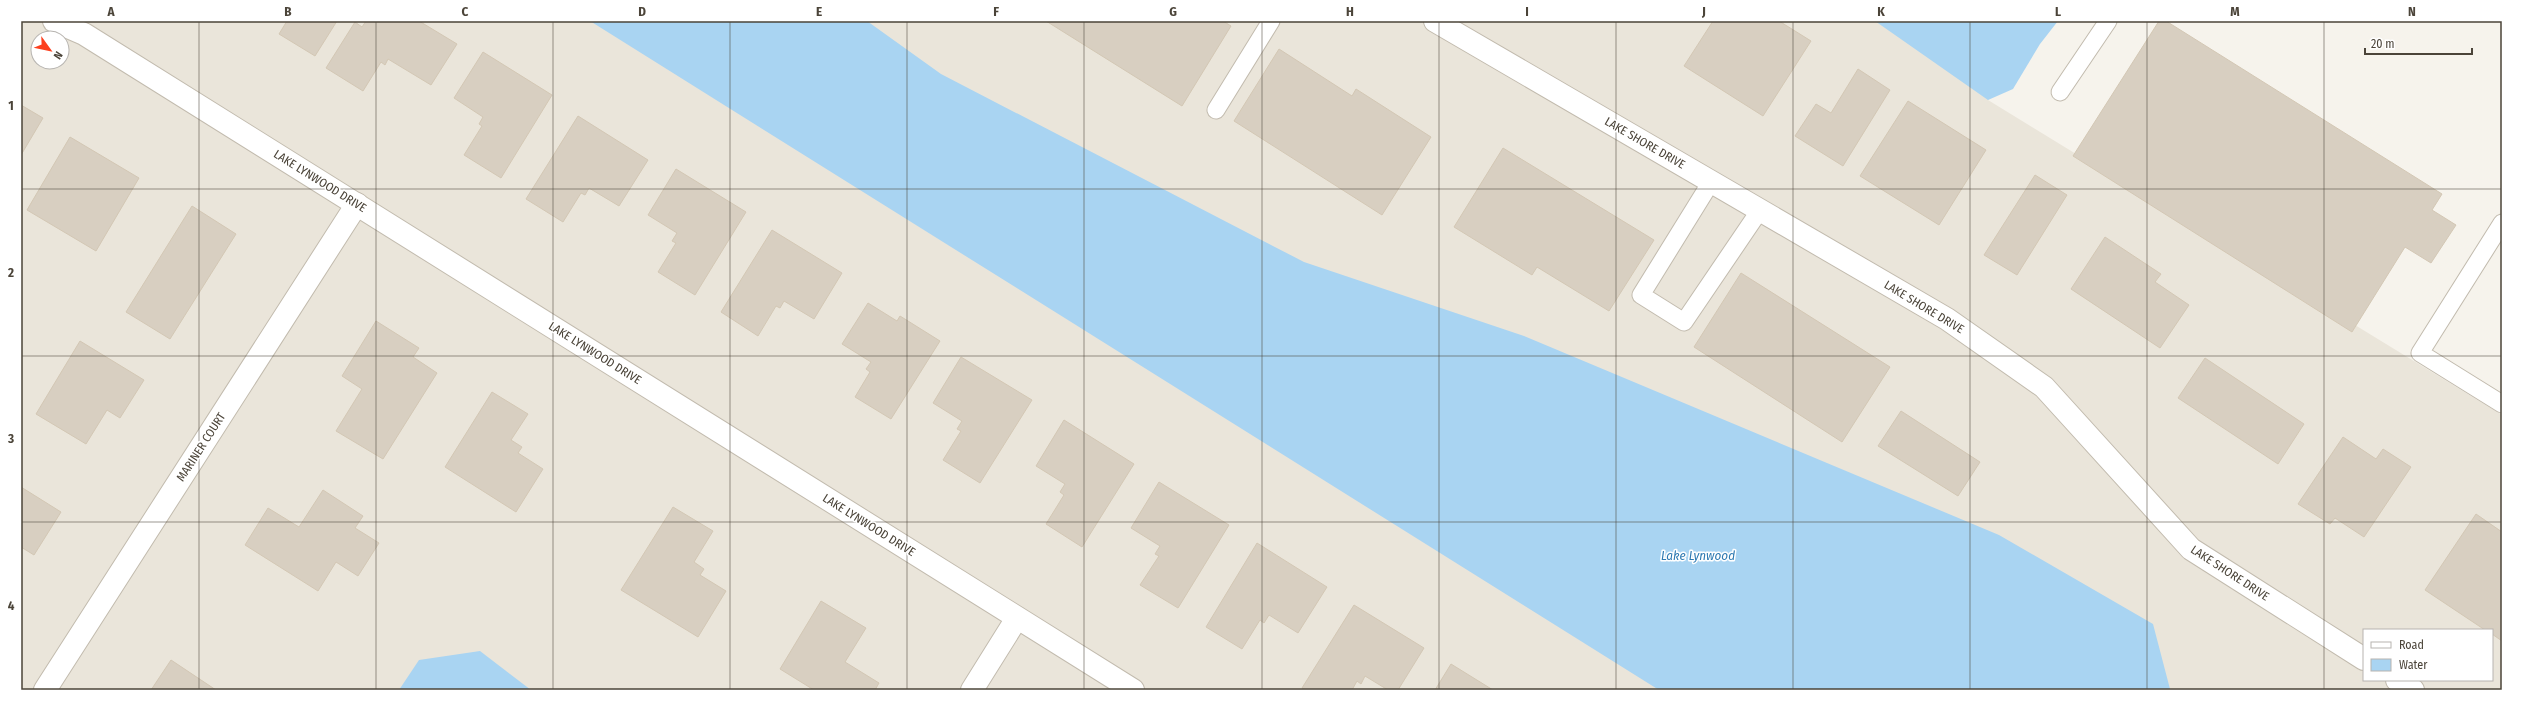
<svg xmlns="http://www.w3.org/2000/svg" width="2523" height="711" viewBox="0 0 2523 711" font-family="'Fira Sans Condensed',sans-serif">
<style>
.residential{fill:#eae5da;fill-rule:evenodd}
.water{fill:#a9d4f2}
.building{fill:#d8cfc1;stroke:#d3c7b4}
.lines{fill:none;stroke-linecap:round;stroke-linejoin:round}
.service-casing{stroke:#c2bbae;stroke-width:19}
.minor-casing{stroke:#c2bbae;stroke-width:24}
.service{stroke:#fff;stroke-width:17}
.minor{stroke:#fff;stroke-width:22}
.grid{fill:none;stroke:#4b4439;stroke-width:1;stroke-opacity:0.55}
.labels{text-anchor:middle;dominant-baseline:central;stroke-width:3;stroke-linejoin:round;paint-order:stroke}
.street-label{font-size:12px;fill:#4b4439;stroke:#fff}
.water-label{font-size:13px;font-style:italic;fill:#2e7ab2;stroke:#fff}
.neatline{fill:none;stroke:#4b4439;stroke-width:1.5}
.grid-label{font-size:13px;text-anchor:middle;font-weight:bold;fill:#4b4439}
</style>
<rect width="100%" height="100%" fill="#f6f3ec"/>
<path class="residential" d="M21,21h2026l-59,79 514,315v275h-2481zM38,38h24v24h-24zM2364,630h128v50h-128z"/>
<g class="water">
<path d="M590,21h277l74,53 363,188 220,74 475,199 154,89 17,65 -511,1z"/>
<path d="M1875,21h183l-18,23 -27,45 -25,11z"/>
<path d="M480,651l51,39h-132l20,-30z"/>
</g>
<g class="building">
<path d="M287,21h50l-22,35 -36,-22z"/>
<path d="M366,21h53l38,23 -26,41 -43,-26 -3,6 -4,-3 -18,29 -37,-23 29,-46 7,5z"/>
<path d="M1046,21h177l8,5 -49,80z"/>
<path d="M1713,21h66l32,20 -48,75 -79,-50z"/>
<path d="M2159,21h7l276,173 -10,16 24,15 -25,38 -26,-16 -53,85 -279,-176z"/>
<path d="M1279,49l73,47 4,-7 75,48 -49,78 -148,-94z"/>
<path d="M483,52l69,43 -51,83 -37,-23 18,-29 -3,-2 4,-7 -29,-19z"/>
<path d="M1858,69l32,21 -47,76 -48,-30 21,-32 15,9z"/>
<path d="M1908,101l78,49 -47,75 -79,-49z"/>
<path d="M21,105l22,13 -22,37z"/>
<path d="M578,116l70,44 -29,46 -30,-18 -4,7 -4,-2 -18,29 -37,-23z"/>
<path d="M70,137l69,41 -43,73 -69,-41z"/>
<path d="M1503,148l151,92 -45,71 -72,-44 -5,8 -78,-48z"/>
<path d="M676,169l70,43 -51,83 -37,-23 18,-29 -4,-2 5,-8 -29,-18z"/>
<path d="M2035,175l32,20 -50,80 -33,-20z"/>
<path d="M192,206l44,28 -66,105 -44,-27z"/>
<path d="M772,230l70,43 -28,46 -30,-18 -4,7 -4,-2 -18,30 -37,-24z"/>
<path d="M2105,237l56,37 -6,8 34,23 -29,43 -89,-59z"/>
<path d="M1741,273l149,94 -48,75 -148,-95z"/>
<path d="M868,303l29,18 3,-5 40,25 -49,78 -36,-22 15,-25 -4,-3 5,-7 -29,-18z"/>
<path d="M376,321l43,27 -6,9 24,16 -54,86 -47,-28 26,-42 -20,-13z"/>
<path d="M80,341l64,39 -24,38 -13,-8 -21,34 -50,-30z"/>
<path d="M961,357l71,43 -52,83 -37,-23 18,-29 -4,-2 5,-8 -29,-18z"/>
<path d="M2205,358l99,66 -26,40 -100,-66z"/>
<path d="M492,392l36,22 -17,26 11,7 -4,6 25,16 -27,43 -71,-45z"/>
<path d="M1901,411l79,51 -22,34 -80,-50z"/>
<path d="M1064,420l70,44 -52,83 -36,-23 18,-29 -4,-3 5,-8 -29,-18z"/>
<path d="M2343,437l33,22 7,-10 28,18 -47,70 -29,-19 -5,6 -32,-20z"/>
<path d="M1159,482l70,43 -51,83 -38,-23 19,-29 -4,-2 5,-8 -29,-18z"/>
<path d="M21,487l40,25 -27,43 -13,-8z"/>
<path d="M323,490l40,26 -8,12 24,15 -21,33 -22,-14 -18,29 -73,-46 23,-37 31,19z"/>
<path d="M673,507l40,24 -19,31 10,7 -4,6 26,16 -28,46 -77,-47z"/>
<path d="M2476,514l26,18v109l-10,-7v-4h-7l-60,-40z"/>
<path d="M1257,543l70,44 -29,46 -29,-18 -5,8 -4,-3 -18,29 -36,-22z"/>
<path d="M821,601l45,27 -21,34 34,21 -4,7h-61l-34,-21z"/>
<path d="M1354,605l70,43 -26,42h-10l-23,-14 -4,8 -4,-3 -5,9h-46l-4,-2z"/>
<path d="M171,660l45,30h-65z"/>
<path d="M1451,664l42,26h-58z"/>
</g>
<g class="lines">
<g class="service-casing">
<g id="service">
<path d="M2060,92l48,-71"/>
<path d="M1216,110l55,-89"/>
<path d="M1711,182l-70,113 43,27 76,-112"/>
<path d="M2502,223l-82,130 82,51"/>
</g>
</g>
<g class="minor-casing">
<g id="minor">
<path d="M54,21l30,13 1049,656"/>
<path d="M1435,21l512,298 97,68 147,162 173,110"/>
<path d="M2397,680l16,10"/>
<path d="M45,690l312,-486"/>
<path d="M972,690l45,-72"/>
</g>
</g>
<use href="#service" class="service"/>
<use href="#minor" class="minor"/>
</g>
<path class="grid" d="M199,21v669M376,21v669M553,21v669M730,21v669M907,21v669M1084,21v669M1262,21v669M1439,21v669M1616,21v669M1793,21v669M1970,21v669M2147,21v669M2324,21v669M21,189h2481M21,356h2481M21,522h2481"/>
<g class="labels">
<g class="street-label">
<text transform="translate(1645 143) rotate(30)">LAKE SHORE DRIVE</text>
<text transform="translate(320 181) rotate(32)">LAKE LYNWOOD DRIVE</text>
<text transform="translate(1924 307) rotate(31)">LAKE SHORE DRIVE</text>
<text transform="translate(595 353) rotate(32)">LAKE LYNWOOD DRIVE</text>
<text transform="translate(201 447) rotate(-57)">MARINER COURT</text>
<text transform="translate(869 525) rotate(32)">LAKE LYNWOOD DRIVE</text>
<text transform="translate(2230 573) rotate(33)">LAKE SHORE DRIVE</text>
</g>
<g class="water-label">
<text x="1698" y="555">Lake Lynwood</text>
</g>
</g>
<rect width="2523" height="711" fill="none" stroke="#ffffff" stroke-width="44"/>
<rect x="2363" y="629" width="130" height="52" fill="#ffffff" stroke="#b7b4b0"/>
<rect x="2371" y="642" width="20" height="6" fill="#ffffff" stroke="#b7b4b0"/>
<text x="2399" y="649" font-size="12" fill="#4b4439">Road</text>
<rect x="2371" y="659" width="20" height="12" fill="#a9d4f2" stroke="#b7b4b0"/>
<text x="2399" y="669" font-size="12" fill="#4b4439">Water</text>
<g transform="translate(50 50) rotate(123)"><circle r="19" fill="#ffffff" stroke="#b7b4b0"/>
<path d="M0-3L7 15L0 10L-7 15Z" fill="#fc3f1d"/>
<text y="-6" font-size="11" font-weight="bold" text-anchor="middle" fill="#4b4439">N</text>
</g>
<path d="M2365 48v6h107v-6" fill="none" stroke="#4b4439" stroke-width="2"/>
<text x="2371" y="48" font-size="12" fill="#4b4439" stroke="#ffffff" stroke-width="3" paint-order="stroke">20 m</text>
<rect x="22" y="22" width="2479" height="667" class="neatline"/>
<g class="grid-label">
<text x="111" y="16">A</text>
<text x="288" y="16">B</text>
<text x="465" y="16">C</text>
<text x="642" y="16">D</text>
<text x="819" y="16">E</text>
<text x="996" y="16">F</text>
<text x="1173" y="16">G</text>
<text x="1350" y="16">H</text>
<text x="1527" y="16">I</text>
<text x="1704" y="16">J</text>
<text x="1881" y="16">K</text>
<text x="2058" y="16">L</text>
<text x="2235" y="16">M</text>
<text x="2412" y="16">N</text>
<text x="11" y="110">1</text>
<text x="11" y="277">2</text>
<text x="11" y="443">3</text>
<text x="11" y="610">4</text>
</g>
</svg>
